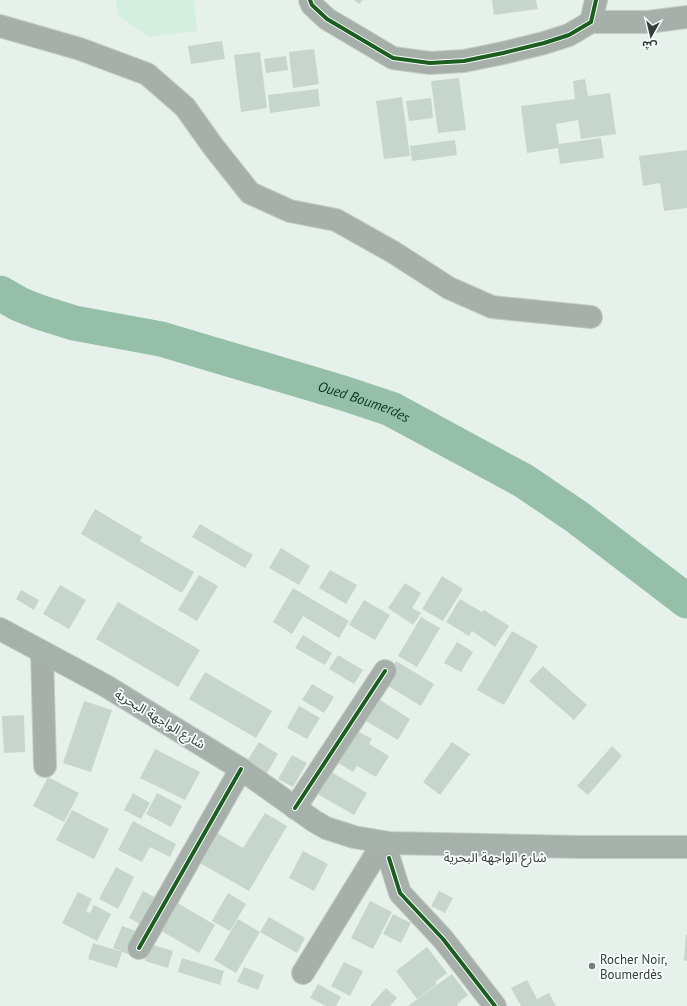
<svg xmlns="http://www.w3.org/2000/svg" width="687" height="1006" viewBox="0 0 687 1006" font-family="'PT Sans','Noto Sans Arabic',sans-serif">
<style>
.green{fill:#d4efdf}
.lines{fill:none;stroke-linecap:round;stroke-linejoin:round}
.river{stroke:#95bfa8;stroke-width:35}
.building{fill:#c7d6cd}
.minor-casing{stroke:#c5ccc8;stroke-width:24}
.major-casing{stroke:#c5ccc8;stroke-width:24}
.minor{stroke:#a6afaa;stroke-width:22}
.major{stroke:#a6b1ab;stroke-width:22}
.cycleway-casing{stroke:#f8fffb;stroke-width:6}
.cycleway{stroke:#1b5e20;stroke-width:4}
.poi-dot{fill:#757d78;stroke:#f8fffb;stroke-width:1.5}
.labels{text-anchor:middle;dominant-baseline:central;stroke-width:3.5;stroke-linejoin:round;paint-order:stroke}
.street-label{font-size:13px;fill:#373e3a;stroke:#f8fffb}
.poi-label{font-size:13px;fill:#373e3a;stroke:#f8fffb;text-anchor:start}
.water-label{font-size:14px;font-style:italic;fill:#053622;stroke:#f8fffb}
</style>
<rect width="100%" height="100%" fill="#e7f1eb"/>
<path class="green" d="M116,0h78l3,31 -48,6 -31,-22z"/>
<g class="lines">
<path class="river" id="s1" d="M0,293l19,11 20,8 35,11 87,16 182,54 48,16 133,72 53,36 110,84"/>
</g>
<g class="building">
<path d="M354,0h9l-4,4z"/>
<path d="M492,0h44l2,9 -44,6z"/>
<path d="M222,41l3,18 -34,5 -3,-18z"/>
<path d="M314,49l5,35 -26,4 -4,-36z"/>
<path d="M260,52l7,56 -26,4 -7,-57z"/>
<path d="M286,56l2,14 -22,3 -2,-14z"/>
<path d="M459,78l7,52 -28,3 -7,-52z"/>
<path d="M585,79l3,17 22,-3 6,41 -35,5 -3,-19 -22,4 3,20 42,-6 3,20 -44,6 -2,-16 -31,5 -6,-47 54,-7 -2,-18z"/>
<path d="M318,89l2,17 -50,7 -2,-18z"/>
<path d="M402,97l8,59 -26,3 -8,-58z"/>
<path d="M431,98l2,20 -24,3 -3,-20z"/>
<path d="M455,140l2,15 -45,6 -2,-15z"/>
<path d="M687,150v58l-23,3 -4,-28 -17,3 -4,-30z"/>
<path d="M95,509l47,28 -2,4 54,31 -12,21 -101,-59z"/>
<path d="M200,524l53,31 -8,13 -53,-31z"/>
<path d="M281,548l29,18 -11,19 -30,-17z"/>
<path d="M330,570l27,15 -11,19 -27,-16z"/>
<path d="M199,575l19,11 -21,35 -19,-11z"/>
<path d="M442,576l21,13 -20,32 -21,-12z"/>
<path d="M405,583l16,10 -9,15 9,5 -8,12 -25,-17z"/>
<path d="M60,585l26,15 -17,29 -26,-15z"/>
<path d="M293,588l56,33 -10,17 -36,-22 -11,18 -19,-12z"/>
<path d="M21,590l18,10 -5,10 -18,-11z"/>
<path d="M460,599l22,13 2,-2 25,16 -14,21 -23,-16 -3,5 -23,-14z"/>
<path d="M364,600l26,15 -15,25 -26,-15z"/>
<path d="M118,602l82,48 -22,37 -82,-48z"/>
<path d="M421,617l19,11 -23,39 -19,-11z"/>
<path d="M512,631l26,15 -34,59 -27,-15z"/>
<path d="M303,635l29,18 -7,12 -30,-17z"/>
<path d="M457,642l16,10 -12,20 -17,-9z"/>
<path d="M338,655l25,15 -9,14 -25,-15z"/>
<path d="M396,661l38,23 -13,22 -38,-23z"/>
<path d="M543,666l44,39 -13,15 -45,-39z"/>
<path d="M205,672l67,39 -16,27 -67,-39z"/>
<path d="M312,684l22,13 -10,16 -22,-13z"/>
<path d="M374,696l36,23 -12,21 -37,-22z"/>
<path d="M84,701l28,9 -21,62 -28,-9z"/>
<path d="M299,706l21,12 -13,21 -20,-11z"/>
<path d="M24,715l1,37 -21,1 -2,-37z"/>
<path d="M352,728l20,11 -3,5 20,12 -13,21 -19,-11 -4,6 -20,-12z"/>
<path d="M259,742l19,12 -11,19 -20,-12z"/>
<path d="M452,742l18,12 -30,41 -17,-13z"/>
<path d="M612,746l10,10 -34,39 -11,-9z"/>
<path d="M155,749l45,23 -15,28 -45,-22z"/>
<path d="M292,755l15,8 -14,24 -15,-8z"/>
<path d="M328,770l39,23 -13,22 -40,-23z"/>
<path d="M48,777l31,16 -15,29 -31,-16z"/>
<path d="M133,793l17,10 -9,16 -17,-9z"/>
<path d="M157,793l25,13 -11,21 -25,-13z"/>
<path d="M72,810l37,19 -15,30 -38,-19z"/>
<path d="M265,813l22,13 -38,65 -49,-28 17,-30 26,15z"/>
<path d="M133,821l43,23 -6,13 -20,-10 -8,15 -24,-12z"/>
<path d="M303,851l25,13 -14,27 -25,-13z"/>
<path d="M116,867l18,10 -16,32 -19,-10z"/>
<path d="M143,891l19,10 -15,27 -18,-10z"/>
<path d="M439,891l14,7 -8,15 -14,-7z"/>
<path d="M78,892l14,7 -6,12 4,2 4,-8 17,9 -14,27 -35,-18z"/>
<path d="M228,893l18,11 -16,27 -18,-10z"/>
<path d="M370,901l22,11 -19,37 -22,-11z"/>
<path d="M176,902l39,23 -16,28 -39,-23z"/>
<path d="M393,914l18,9 -10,20 -18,-9z"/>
<path d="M269,917l36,21 -8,15 -37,-21 -24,41 -22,-13 24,-41 22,13z"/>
<path d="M122,926l19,7 -9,23 -19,-8z"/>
<path d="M686,934h1v27l-3,-1z"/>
<path d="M93,943l29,9 -5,16 -29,-9z"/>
<path d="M150,944l23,7 -5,17 -23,-7z"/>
<path d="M427,947l20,26 -12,9 2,2 -20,15 -21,-28z"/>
<path d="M182,958l42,13 -4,14 -42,-13z"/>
<path d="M344,962l19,9 -13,25 -19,-10z"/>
<path d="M244,967l20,8 -6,15 -21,-8z"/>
<path d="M452,974l16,21 -11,9 1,2h-50z"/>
<path d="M527,980l10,19 12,-6 7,13h-35l-10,-18z"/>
<path d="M318,984l23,13 -5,9h-10l-16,-8z"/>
<path d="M386,988l11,10 -7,8h-20z"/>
</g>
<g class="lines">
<g class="minor-casing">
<g id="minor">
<path d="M310,0l2,5 15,14 66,39 37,5 34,-2 39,-8 41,-10 25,-8 22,-13 5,-22"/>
<path d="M591,22h57l39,-5"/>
<path d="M0,26l80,23 67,25 38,33 27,38 38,48 40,18 46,9 57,32 56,36 43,19 99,10"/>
<path d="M42,652l3,114"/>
<path d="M295,808l90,-137"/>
<path d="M389,858l11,35 43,46 52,67"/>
<path d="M139,948l102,-179"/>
<path d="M303,973l72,-117"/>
</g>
</g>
<g class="major-casing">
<path id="major" d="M0,629l106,57 135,83 73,52 12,7 28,9 35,6 190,4h108"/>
</g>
<use href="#minor" class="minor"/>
<use href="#major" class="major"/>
<g class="cycleway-casing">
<g id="cycleway">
<path d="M310,0l2,5 15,14 66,39 37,5 34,-2 39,-8 41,-10 25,-8 22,-13 5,-22"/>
<path d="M295,808l90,-137"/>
<path d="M389,858l11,35 43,46 52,67"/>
<path d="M139,948l102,-179"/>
</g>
</g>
<use href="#cycleway" class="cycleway"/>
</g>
<circle class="poi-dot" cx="592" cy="966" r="4"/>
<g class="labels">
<g class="street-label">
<text transform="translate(160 719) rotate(31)">شارع الواجهة البحرية</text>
<text x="495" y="857">شارع الواجهة البحرية</text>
</g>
<g class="poi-label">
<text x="600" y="959">Rocher Noir,<tspan x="600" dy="15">Boumerdès</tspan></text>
</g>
<g class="water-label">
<text stroke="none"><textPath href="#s1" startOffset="381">Oued Boumerdes</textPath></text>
</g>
</g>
<g transform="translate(651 36) rotate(188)" stroke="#f8fffb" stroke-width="3" paint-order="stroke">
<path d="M0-3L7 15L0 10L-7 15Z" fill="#373e3a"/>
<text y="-6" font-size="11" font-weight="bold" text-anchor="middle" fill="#373e3a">ش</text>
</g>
</svg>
